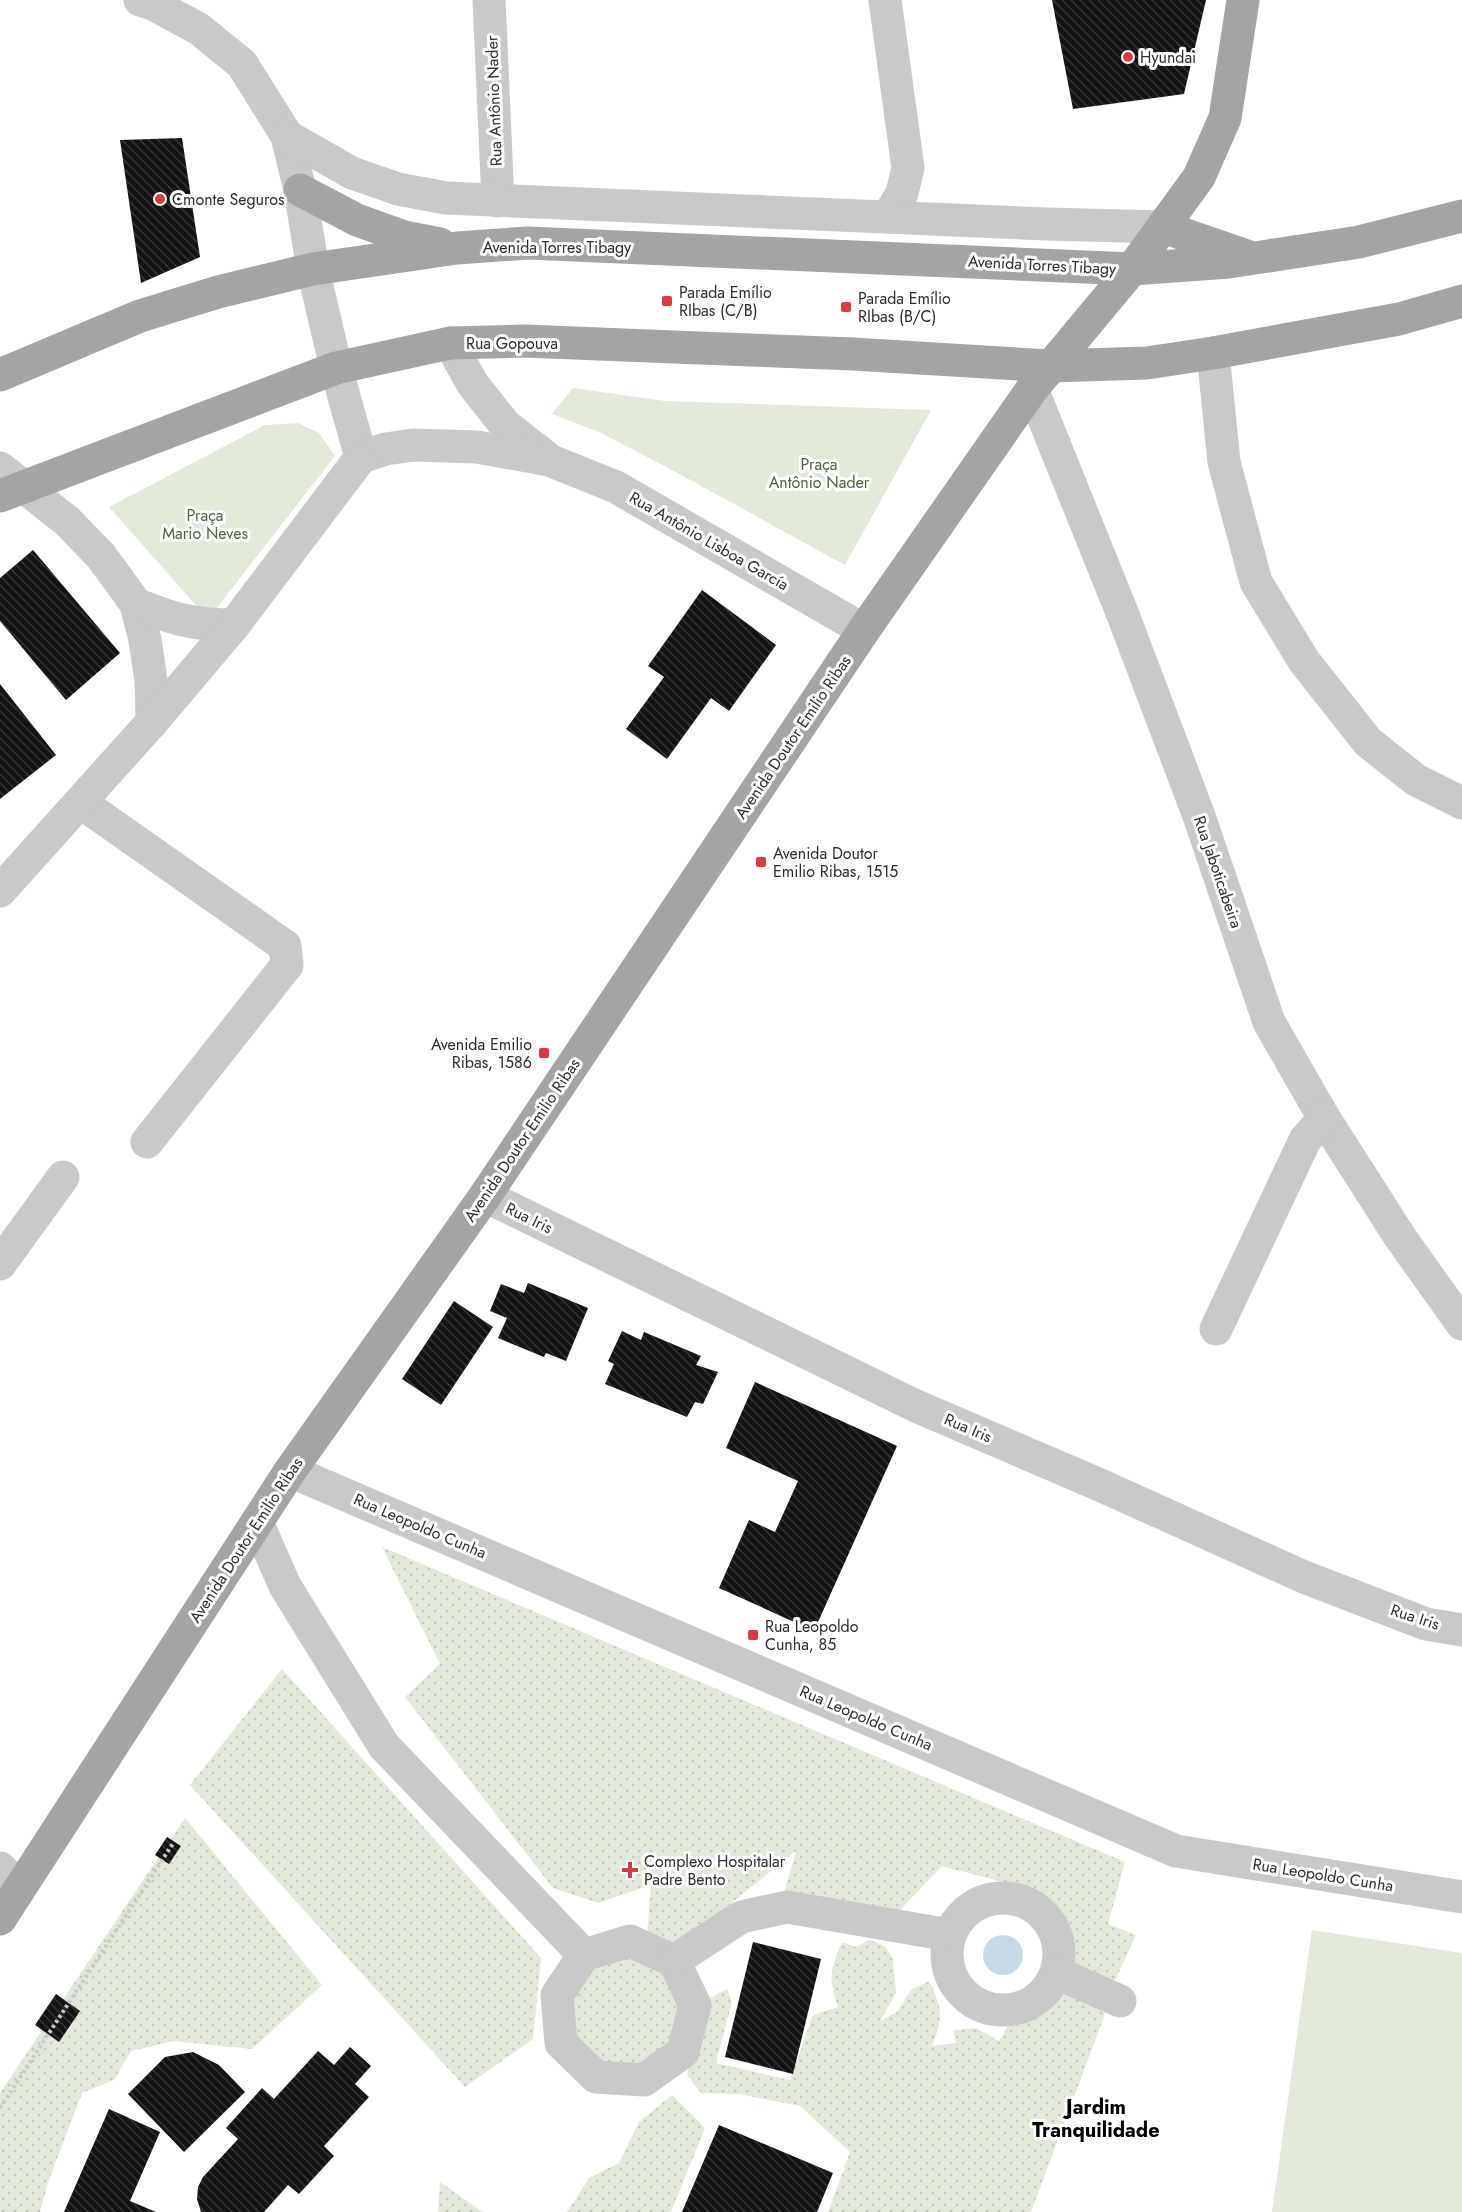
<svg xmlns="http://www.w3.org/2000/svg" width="1462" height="2212" viewBox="0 0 1462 2212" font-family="Jost,sans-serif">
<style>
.grass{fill:url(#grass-dots)}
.park{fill:#e2e9db}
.water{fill:#c9dae7}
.building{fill:url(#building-back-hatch)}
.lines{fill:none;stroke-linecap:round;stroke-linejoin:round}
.path{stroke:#c9c9c9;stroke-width:4;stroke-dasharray:3 3;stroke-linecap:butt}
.minor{stroke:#c9c9c9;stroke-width:33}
.major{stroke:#a4a4a4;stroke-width:33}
.poi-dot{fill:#d53d43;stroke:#fff;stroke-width:2}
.labels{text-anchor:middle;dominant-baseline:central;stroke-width:6;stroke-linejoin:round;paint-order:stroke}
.poi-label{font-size:16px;fill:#2c2c2c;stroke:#fff;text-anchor:start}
.street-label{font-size:16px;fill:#2c2c2c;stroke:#fff}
.park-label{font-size:16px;fill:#4f643e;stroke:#fff}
.quarter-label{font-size:20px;font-weight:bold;fill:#000;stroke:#fff}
</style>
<defs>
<pattern id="grass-dots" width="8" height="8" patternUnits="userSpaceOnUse" patternTransform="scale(1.5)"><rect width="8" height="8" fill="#e2e9db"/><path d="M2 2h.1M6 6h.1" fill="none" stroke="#c2c8bc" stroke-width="1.8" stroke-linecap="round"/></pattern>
<pattern id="building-back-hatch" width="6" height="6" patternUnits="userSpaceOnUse" patternTransform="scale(1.5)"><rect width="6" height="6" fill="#131313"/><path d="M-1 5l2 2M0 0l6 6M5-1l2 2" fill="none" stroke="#363636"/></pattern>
</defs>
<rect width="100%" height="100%" fill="#fff"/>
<g class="grass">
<path d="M382,1547l743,315 -17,62 28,11 -23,50 -45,-20 -5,-32 -18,-31 -38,-19 -65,-17 -44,46 -115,-15 13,-46 -117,94 -32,-10 4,-50 -53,18 -45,-15 -148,-191 35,-33z"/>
<path d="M282,1669l259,289 -8,81 -68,48 -275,-302z"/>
<path d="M185,1818l137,167 -70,64 -79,-8 -42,10 -17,29 -32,13 -33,87 -9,32h-40v-119z"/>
<path d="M869,1940l16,6 8,13 3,34 -16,28 17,-9 14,-22 18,-9c14,28 14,37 3,65l24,-3 -3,-13 23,-2 23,13 14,-24 45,-23 25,-3 22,23 -74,198h-203l22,-60 -50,-46 -61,-12 -38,-1 -14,-18 13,-72 27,-14 5,13 -16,61 74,17 23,-65 25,-8c-10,-31 -8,-35 4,-65l14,5z"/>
<path d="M631,1946l38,19 21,40 -10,44 -40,27 -44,-5 -29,-29 -5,-47 24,-34z"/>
<path d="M672,2095l33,33 -34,84h-104l22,-34 30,-15 20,-41z"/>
<path d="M440,2182l43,30h-45z"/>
</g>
<g class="park">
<path d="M573,388l92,13 266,9 -86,155 -173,-95 -73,-38 -47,-18z"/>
<path d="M298,423l21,10 16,23 -127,163 -99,-112 156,-82z"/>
<path d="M1312,1930l150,23v259h-190z"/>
</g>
<circle class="water" cx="1003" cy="1955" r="20"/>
<g class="building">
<path d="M1052,0h154l-22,94 -111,15z"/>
<path d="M182,138l18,119 -59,26 -21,-143z"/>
<path d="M33,550l87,103 -54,47 -66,-79v-43z"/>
<path d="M702,590l74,55 -47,66 -18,-13 -44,61 -41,-30 38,-52 -16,-11z"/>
<path d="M0,684l56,71 -56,44z"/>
<path d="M528,1283l60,25 -22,53 -20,-8 -2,4 -46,-19 9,-20 -17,-7 11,-27 23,9z"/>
<path d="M454,1301l39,26 -52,78 -39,-26z"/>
<path d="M622,1331l19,9 3,-8 57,24 -5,9 22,7 -15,32 -8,-2 -8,15 -82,-33 9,-20 -6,-3z"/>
<path d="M755,1382l142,64 -83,185 -95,-43 30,-68 26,12 23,-51 -72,-33z"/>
<path d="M167,1837l14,9 -12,18 -14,-9z"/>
<path d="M753,1942l68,17 -28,115 -68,-17z"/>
<path d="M56,1994l24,17 -21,31 -24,-17z"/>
<path d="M350,2047l21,19 -16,18 14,13 -45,49 10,10 -35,38 -11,-9 -24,27h-63l-4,-13 1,-12 5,-10 35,-38 -12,-11 36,-40 12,11 44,-48 16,14z"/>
<path d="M193,2052l26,13 26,27 -61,60 -56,-58 37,-37z"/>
<path d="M109,2109l51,23 -30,69 26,11h-92z"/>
<path d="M719,2125l114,48 -16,39h-135z"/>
</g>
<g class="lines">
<path class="path" d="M0,2108l174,-266"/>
<g class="minor">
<path d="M140,0l13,4 46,25 43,35 45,72 13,54 13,79 23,99 25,89"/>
<path d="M489,0l9,201"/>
<path d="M885,0l23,168 -6,25 -14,24"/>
<path d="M287,136l65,37 46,16 48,9 600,26 117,3"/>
<path d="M450,343l22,40 33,42 41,32"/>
<path d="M1213,353l11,109 32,120 48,79 64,81 48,38 46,23"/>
<path d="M1032,389l91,226 76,201 70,206 55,96 76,119 62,87"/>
<path d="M361,457l25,-8 27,-4 64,2 72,13 67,27 248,143"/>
<path d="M0,468l67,53 34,35 35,48 9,36 6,40 1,42"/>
<path d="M136,604c37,15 57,21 98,21"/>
<path d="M80,802l205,144 2,19 -140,177"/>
<path d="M0,891l152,-169 82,-97 127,-168"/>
<path d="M485,1196l431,210 184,79 204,92 122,47 36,6"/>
<path d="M0,1264l63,-87"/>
<path d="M1216,1329l89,-189 19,-22"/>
<path d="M290,1471l886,380 286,46"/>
<path d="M257,1522l28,64 99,160 200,209"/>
<path d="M0,1868l20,19"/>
<circle cx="1003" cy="1954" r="56"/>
<path d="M630,1941l44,20 21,44 -12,47 -39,28 -48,-3 -35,-34 -4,-48 27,-40z"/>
<path d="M674,1961l67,-44 46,-10 162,28"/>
<path d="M1057,1973l63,28"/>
</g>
<g class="major">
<path d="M300,190l57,30 47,17 36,7"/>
<path d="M1163,227l84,29"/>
<path d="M0,375l140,-59 78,-24 95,-23 144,-21 71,-5 604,26 97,-7 130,-20 103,-26"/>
<path d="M0,496l336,-128 114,-25 75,-2 149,6 179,7 197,12 97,-3 66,-10 186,-34 63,-18"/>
<path d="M0,1919l290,-448 195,-275 379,-566 168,-241 100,-120 67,-92 26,-59 18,-118"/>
</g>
</g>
<g class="poi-dot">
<circle cx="1128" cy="57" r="6"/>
<circle cx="160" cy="199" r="6"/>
<rect x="661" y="295" width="12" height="12" rx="3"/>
<rect x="840" y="301" width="12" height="12" rx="3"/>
<rect x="755" y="856" width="12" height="12" rx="3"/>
<rect x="538" y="1047" width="12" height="12" rx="3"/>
<rect x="747" y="1629" width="12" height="12" rx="3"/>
<path d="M627 1861h6v6h6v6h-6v6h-6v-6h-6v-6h6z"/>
</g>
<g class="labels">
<g class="poi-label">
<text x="1140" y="57">Hyundai</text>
<text x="172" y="199">Cmonte Seguros</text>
<text x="679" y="292">Parada Emílio<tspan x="679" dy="18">RIbas (C/B)</tspan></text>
<text x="858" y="298">Parada Emílio<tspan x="858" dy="18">RIbas (B/C)</tspan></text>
<text x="773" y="853">Avenida Doutor<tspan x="773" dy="18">Emilio Ribas, 1515</tspan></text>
<text x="532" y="1044" text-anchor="end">Avenida Emilio<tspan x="532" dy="18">Ribas, 1586</tspan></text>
<text x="765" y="1626">Rua Leopoldo<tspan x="765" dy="18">Cunha, 85</tspan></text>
<text x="644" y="1861">Complexo Hospitalar<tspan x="644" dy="18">Padre Bento</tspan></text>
</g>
<g class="street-label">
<text transform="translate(494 101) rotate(-92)">Rua Antônio Nader</text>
<text x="557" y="247">Avenida Torres Tibagy</text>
<text transform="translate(1042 265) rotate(3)">Avenida Torres Tibagy</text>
<text x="512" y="343">Rua Gopouva</text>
<text transform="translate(709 541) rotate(30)">Rua Antônio Lisboa García</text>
<text transform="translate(793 737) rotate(-56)">Avenida Doutor Emilio Ribas</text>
<text transform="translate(1218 872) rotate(71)">Rua Jaboticabeira</text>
<text transform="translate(522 1140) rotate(-56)">Avenida Doutor Emilio Ribas</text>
<text transform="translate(529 1218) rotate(26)">Rua Iris</text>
<text transform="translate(968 1428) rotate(23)">Rua Iris</text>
<text transform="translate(420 1526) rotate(23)">Rua Leopoldo Cunha</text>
<text transform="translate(246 1540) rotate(-57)">Avenida Doutor Emilio Ribas</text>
<text transform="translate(1415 1617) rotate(18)">Rua Iris</text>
<text transform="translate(866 1718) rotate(23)">Rua Leopoldo Cunha</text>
<text transform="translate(1323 1875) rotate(9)">Rua Leopoldo Cunha</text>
</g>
<g class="park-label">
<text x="819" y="464">Praça<tspan x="819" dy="18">Antônio Nader</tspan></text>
<text x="205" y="515">Praça<tspan x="205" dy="18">Mario Neves</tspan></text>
</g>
<g class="quarter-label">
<text x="1096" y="2107">Jardim<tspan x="1096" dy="23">Tranquilidade</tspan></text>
</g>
</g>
</svg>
